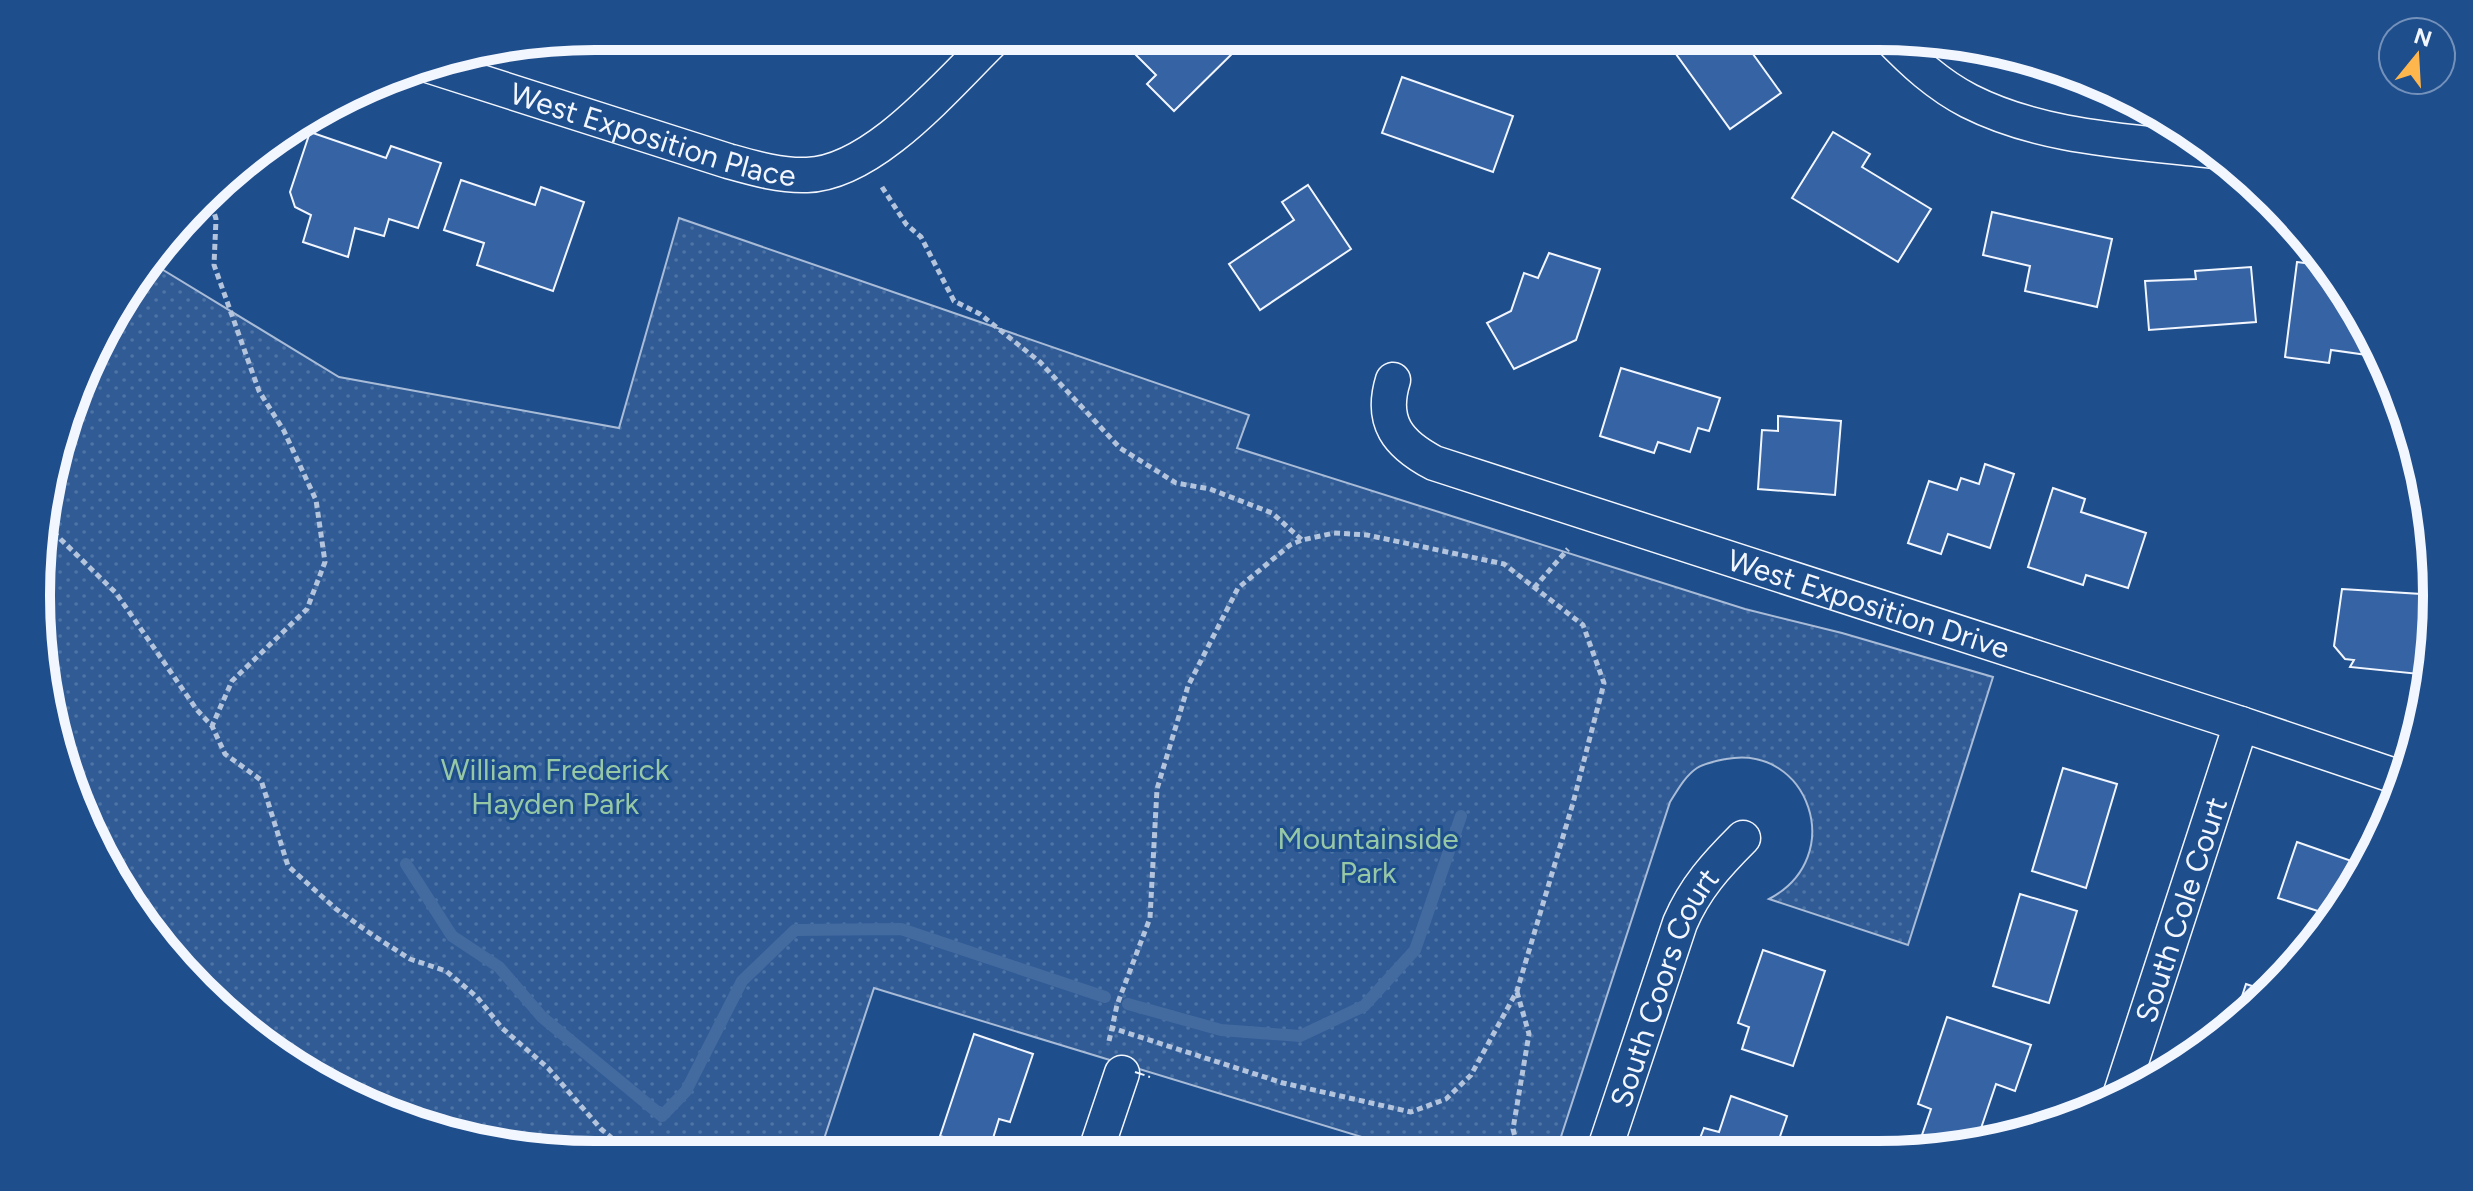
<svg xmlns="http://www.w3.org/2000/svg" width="2473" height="1191" viewBox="0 0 2473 1191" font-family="Figtree,sans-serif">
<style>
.park{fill:url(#park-dots);stroke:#a8bbd7;stroke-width:2}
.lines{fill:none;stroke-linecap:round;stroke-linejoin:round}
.stream{stroke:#446ba0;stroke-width:12}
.building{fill:#3563a3;stroke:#f2f6ff;stroke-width:2}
.minor-casing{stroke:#f2f6ff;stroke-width:37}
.path{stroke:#b3c4dc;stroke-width:5;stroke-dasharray:6 4;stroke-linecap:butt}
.minor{stroke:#1f4e8c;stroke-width:34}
.fence{stroke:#f2f6ff;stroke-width:2;stroke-dasharray:10 4;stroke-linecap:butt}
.labels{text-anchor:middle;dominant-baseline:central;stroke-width:6;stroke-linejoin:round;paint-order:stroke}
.street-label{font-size:30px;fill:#f2f6ff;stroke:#1f4e8c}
.park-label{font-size:30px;fill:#97c8a6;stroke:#1f4e8c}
.rim{fill:none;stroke:#f2f6ff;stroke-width:10}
</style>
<defs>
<pattern id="park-dots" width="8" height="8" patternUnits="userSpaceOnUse" patternTransform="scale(2)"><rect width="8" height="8" fill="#305b95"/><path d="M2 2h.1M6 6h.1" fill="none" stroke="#4e73a5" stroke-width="1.8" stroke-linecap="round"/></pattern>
</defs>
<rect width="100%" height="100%" fill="#1f4e8c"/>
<path class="park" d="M679,218l570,197 -12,33 508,161 97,24 151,44 -85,268 -139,-46c80,-42 39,-156 -43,-140 -10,2 -21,4 -29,9 -12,8 -20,23 -27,34l-114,350h-145l-537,-164 -55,166 -224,1 -109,-11 -105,-32 -97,-52 -84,-69 -106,-148 -53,-175 6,-182 64,-171 39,-53 189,115 280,51z"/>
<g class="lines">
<g class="stream">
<path d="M406,864l46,72 47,31 43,50 120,99 24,-25 56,-110 53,-51 106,-1 204,68"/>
<path d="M1128,1004l93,26 79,6 64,-30 51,-56 46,-134"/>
</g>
</g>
<g class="building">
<path d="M596,36h38l-4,11z"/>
<path d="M1117,36h119l7,7 -69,68 -27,-27 9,-9z"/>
<path d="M1663,36h77l41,57 -51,36z"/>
<path d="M1402,77l111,39 -20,56 -111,-39z"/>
<path d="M310,132l76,26 5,-12 50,17 -23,65 -29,-9 -5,17 -29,-8 -7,29 -45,-15 8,-27 -16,-8 -5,-15z"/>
<path d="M1833,132l37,22 -8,13 69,42 -33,53 -106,-64z"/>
<path d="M461,180l74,25 6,-18 43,15 -31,89 -76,-26 7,-22 -40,-13z"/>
<path d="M1308,185l43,64 -91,61 -31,-46 65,-44 -12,-18z"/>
<path d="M1992,212l120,27 -15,68 -72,-16 5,-25 -47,-11z"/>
<path d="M1549,253l51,16 -24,71 -62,29 -27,-46 24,-12 13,-38 14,5z"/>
<path d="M2297,262l30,4 16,19 38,72 -50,-7 -2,13 -44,-6z"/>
<path d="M2251,267l5,55 -107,8 -4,-49 51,-2 -1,-8z"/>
<path d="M1621,368l99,30 -11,33 -11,-3 -8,24 -32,-10 -4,11 -54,-17z"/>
<path d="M1778,416l63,5 -6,74 -77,-6 4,-59 16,1z"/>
<path d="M1985,464l29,10 -24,74 -42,-14 -7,20 -33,-11 21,-62 28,9 4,-12 18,6z"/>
<path d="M2053,488l32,11 -4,13 65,21 -18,55 -42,-13 -3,10 -55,-18z"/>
<path d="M2342,589l95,6 -8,80 -79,-8 4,-7 -9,-1 -11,-13z"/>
<path d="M2063,768l54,16 -31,104 -54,-17z"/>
<path d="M2297,842l66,23 -30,51 -55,-18z"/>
<path d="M2020,894l57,17 -28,92 -56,-17z"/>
<path d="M1763,950l62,21 -32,95 -51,-17 7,-22 -11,-4z"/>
<path d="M2246,984l21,7 -34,33z"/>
<path d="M1947,1017l84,28 -16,46 -19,-7 -20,59 -16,5 -38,-13 9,-26 -13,-5z"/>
<path d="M974,1034l59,20 -23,68 -11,-3 -10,32 -49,-15z"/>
<path d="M1731,1096l56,20 -12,35h-80l9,-23 15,4z"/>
</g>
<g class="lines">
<g class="minor-casing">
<g id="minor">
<path d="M1889,37c24,25 49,48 80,64 75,38 163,40 244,50"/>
<path id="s1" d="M424,64l304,97c25,7 52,15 79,14 68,-2 143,-94 190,-139"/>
<path id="s2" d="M1393,380c-13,42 5,64 41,83l807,261 163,55"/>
<path id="s3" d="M2120,1096l121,-372"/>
<path id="s4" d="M1604,1151l76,-228c15,-35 36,-58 63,-85"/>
<path d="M1095,1153l27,-80"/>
</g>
</g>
<g class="path">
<path d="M882,187l24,37 15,13 33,64 26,13 60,48 80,86 56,35 34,6 62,24 30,27"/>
<path d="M209,195l7,24 -2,46 45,126 25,40 32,69 9,62 -18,47 -75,72 -20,45"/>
<path d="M46,525l70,68 81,117 15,16 13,28 36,26 27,86 48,43 38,27 36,23 36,12 31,26 25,31 46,40 53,61 31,26"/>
<path d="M1534,588l34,-39"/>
<path d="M1517,992l12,42 -16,95 6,23"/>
<path d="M1109,1041l3,-13 5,-23 33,-87 7,-129 31,-103 50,-98 52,-43 12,-5 32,-7 33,2 137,29 79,61 21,58 -31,120 -56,188 -46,84 -25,24 -35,13 -128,-29 -171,-55"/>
</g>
<use href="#minor" class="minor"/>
<path class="fence" d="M1135,1072l15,5"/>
</g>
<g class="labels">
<g class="street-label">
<text stroke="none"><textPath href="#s1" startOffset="240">West Exposition Place</textPath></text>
<text stroke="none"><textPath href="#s2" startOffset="560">West Exposition Drive</textPath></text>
<text stroke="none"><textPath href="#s3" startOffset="196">South Cole Court</textPath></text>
<text stroke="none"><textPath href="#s4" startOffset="174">South Coors Court</textPath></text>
</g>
<g class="park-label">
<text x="555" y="769">William Frederick<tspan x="555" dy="34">Hayden Park</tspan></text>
<text x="1368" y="838">Mountainside<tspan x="1368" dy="34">Park</tspan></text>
</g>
</g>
<path d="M0 0H2473V1191H0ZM595 50H1878A545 545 0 0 1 2423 595V596A545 545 0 0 1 1878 1141H595A545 545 0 0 1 50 596V595A545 545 0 0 1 595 50Z" fill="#1f4e8c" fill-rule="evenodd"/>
<path class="rim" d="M595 50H1878A545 545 0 0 1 2423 595V596A545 545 0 0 1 1878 1141H595A545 545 0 0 1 50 596V595A545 545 0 0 1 595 50Z"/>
<g transform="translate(2417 56) rotate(18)"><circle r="38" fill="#1f4e8c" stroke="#7391ba" stroke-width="2"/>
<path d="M0-6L14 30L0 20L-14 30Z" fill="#ffb74d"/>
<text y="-12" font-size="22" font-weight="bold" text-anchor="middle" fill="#f2f6ff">N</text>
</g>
</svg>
